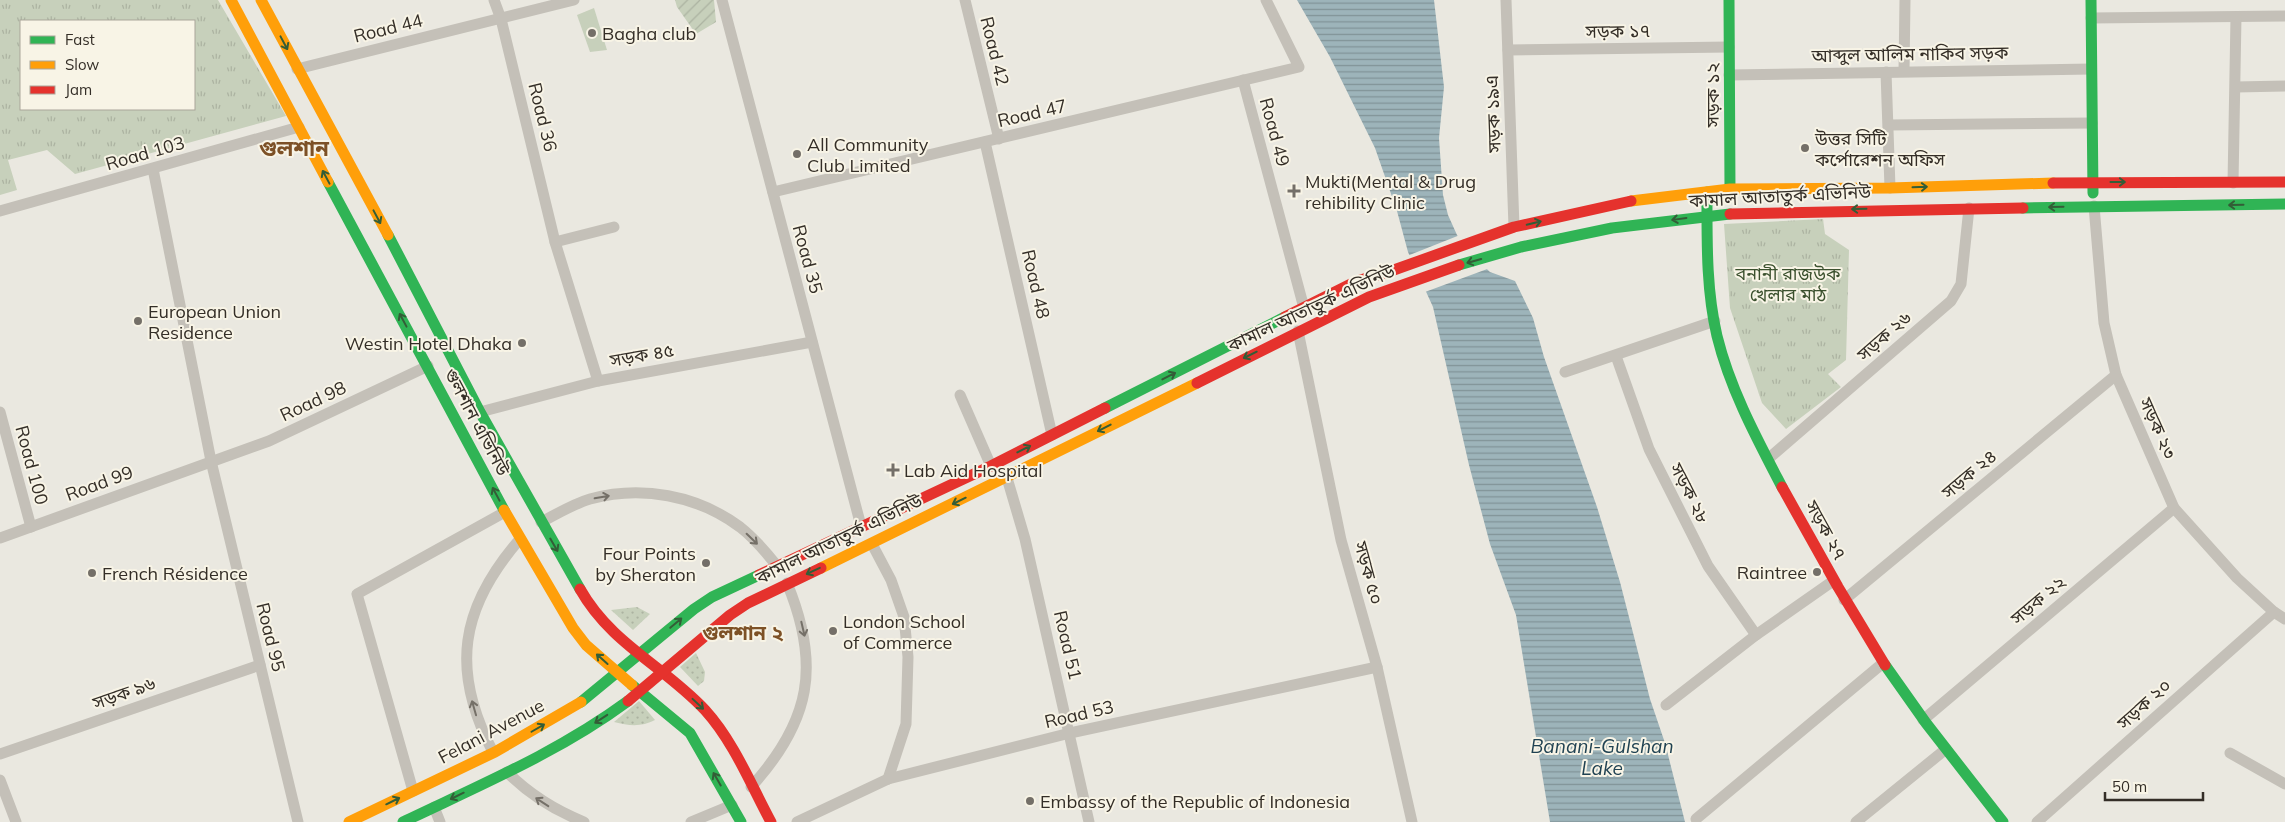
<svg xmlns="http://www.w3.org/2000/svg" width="2285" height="822" viewBox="0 0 2285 822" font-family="Mulish,'Noto Sans Bengali',sans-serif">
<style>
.grass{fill:url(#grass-dots)}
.park{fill:url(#park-tufts);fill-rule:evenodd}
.garden{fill:url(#garden-furrows)}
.pitch{fill:#c7d0bb}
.water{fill:url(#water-rules)}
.pier{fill:#eae8e0}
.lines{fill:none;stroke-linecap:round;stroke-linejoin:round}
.street{stroke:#c4c0b8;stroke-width:11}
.fast{stroke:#30b455;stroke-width:11}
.slow{stroke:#ff9f0a;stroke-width:11}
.jam{stroke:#e5322d;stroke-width:11}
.oneway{stroke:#335d37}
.oneway2{stroke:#757068}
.poi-dot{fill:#746f68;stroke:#f8f4e6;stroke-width:2}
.labels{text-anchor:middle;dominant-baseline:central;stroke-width:4;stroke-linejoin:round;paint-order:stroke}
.street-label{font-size:18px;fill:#342e27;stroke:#f8f4e6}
.poi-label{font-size:18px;fill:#342e27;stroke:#f8f4e6;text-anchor:start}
.park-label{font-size:18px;fill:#3a502d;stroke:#f8f4e6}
.water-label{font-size:19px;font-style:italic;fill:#204252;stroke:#f8f4e6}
.quarter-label{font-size:20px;font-weight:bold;fill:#7d5126;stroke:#f8f4e6}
.district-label{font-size:22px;font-weight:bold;fill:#7d5126;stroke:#f8f4e6}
</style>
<defs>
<pattern id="grass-dots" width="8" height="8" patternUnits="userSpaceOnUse" patternTransform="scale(1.25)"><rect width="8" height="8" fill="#c7d0bb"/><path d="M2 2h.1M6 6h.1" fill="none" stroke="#acb3a1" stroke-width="1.8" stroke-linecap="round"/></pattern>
<pattern id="park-tufts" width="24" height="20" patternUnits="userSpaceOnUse" patternTransform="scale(1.25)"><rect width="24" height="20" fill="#c7d0bb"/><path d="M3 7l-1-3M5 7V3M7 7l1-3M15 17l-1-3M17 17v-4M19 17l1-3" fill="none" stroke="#acb3a1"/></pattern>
<pattern id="garden-furrows" width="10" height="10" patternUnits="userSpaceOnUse" patternTransform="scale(1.25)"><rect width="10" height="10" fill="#c7d0bb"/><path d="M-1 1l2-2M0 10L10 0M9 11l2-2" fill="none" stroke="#acb3a1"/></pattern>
<pattern id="water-rules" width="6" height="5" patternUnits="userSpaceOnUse" patternTransform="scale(1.25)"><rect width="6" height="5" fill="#9db4ba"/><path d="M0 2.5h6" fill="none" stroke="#819397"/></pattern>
</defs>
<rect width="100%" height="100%" fill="#eae8e0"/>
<g class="grass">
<path d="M637,607l13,7 -17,16 -22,-20z"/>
<path d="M696,653l9,19 -1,9 -6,5 -18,-19z"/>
<path d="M639,701l16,19c-13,7 -26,6 -41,2z"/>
</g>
<g class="park">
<path d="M0,0h218l68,116 -211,58 -28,-24 -39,10 9,30 -17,5zM21,21h173v88h-173z"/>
<path d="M1823,219l2,15 24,16 -3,110 -18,14 13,13 -55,42 -24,-26 -32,-95 -6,-84z"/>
</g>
<path class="garden" d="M675,0h39l2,22 -20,12 -19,-27z"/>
<path class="pitch" d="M594,8l13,42 -17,2 -13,-37z"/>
<path class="water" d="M1297,0h137l10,87 -5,51 4,57 5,20 9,20 13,18 20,19 25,9 18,37 11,39 53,150 23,75 30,117 15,44 20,79h-135l-34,-207 -26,-71 -21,-79 -36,-158 -25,-55 -11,-41 -22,-63 -45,-91z"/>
<path class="pier" d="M1460,235l12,17 18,16 -65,24 -18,-36z"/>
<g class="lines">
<g class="street">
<path d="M494,0l7,19 54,223 43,139"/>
<path d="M722,0l139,526"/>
<path d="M965,0l34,139"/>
<path d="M1506,0l8,227"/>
<path d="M2091,18l194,-2"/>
<path d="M1508,50l221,-3"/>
<path d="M297,69l277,-69"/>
<path d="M1904,71l1,-71"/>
<path d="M1886,72l4,116"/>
<path d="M1729,75l362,-6"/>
<path d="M1243,80l61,228"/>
<path d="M2236,87l49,-1"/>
<path d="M1889,125l203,-2"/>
<path d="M985,142l67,293"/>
<path d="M153,169l58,292 87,361"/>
<path d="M2233,183l3,-166"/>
<path d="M773,192l526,-125 -33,-67"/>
<path d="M2094,206l10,117 12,52 58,133 63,70 37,34 11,7"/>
<path d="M0,211l299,-84"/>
<path d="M555,242l59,-15"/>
<path d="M1298,331l43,209 36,127 35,155"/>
<path d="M1616,356l33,93 59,117 48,69"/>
<path d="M1565,372l150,-51"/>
<path d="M960,395l31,71"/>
<path d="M0,412l31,115"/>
<path d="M480,412l118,-31 214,-39"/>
<path d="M1768,459l183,-158 10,-17 8,-76"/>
<path d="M1007,478l18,61 64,283"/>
<path d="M541,522c16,-8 32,-18 49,-23 51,-14 107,-4 150,28 14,11 26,25 37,39"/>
<path d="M0,538l269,-97 159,-75"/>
<path d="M872,544l19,36 13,37 4,40 -2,67 -18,55"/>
<path d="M1844,600l272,-225"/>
<path d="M1666,705l90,-70 77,-54"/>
<path d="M1923,720l251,-212"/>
<path d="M493,752c-43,-82 -33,-144 27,-213"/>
<path d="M2230,753l55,31"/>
<path d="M0,754l260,-89"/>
<path d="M507,772c23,23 47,38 77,50"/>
<path d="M0,780l16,42"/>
<path d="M751,787c60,-66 70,-122 36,-204"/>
<path d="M413,791l-56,-197 148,-82"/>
<path d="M434,807l6,15"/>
<path d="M1696,819l187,-156"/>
<path d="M691,822l41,-17"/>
<path d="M797,822l91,-43 182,-46 307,-66"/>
<path d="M1856,822l90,-73"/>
<path d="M2037,822l237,-210"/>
</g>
<g class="fast">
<path d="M1729,0l1,189"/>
<path d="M2091,0l2,193"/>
<path d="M328,182l176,328"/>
<path d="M1707,192c0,48 -1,97 10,144 13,53 40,103 65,151"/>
<path d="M2023,208l262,-4"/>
<path d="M388,235l92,177 100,177"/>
<path d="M1459,265l62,-18 91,-19 118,-14"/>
<path d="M1105,408l180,-91"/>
<path d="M1885,665l41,58 77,99"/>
<path d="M632,685l58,48 51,89"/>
<path d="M581,702l113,-93 18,-12 47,-22"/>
<path d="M403,822c77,-37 156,-70 225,-121"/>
</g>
<g class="slow">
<path d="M231,0l97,182"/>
<path d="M261,0l127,235"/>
<path d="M1631,201l99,-12 160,-1 163,-5"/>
<path d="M504,510l69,118 13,17 46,40"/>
<path d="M821,568l376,-185"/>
<path d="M349,822l146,-70 86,-50"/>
</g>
<g class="jam">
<path d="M2053,183l232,-1"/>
<path d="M1730,214l293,-6"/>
<path d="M1285,317l72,-36 34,-10 123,-44 117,-26"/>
<path d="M1197,383l172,-86 90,-32"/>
<path d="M1782,487l56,100 47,78"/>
<path d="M759,575l232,-109 114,-58"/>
<path d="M580,589c31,55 84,77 125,121 29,32 46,75 66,112"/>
<path d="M628,701l102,-86 18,-12 73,-35"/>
</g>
</g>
<defs><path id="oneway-shaft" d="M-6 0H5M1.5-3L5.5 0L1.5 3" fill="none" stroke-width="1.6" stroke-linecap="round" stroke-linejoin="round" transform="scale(1.25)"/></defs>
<g class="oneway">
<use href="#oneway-shaft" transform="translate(284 43) rotate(62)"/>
<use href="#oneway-shaft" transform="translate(326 177) rotate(-118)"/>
<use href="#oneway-shaft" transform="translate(2118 182)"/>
<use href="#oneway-shaft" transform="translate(1920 187) rotate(-2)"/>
<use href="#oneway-shaft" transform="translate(2236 205) rotate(179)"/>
<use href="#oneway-shaft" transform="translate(2056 207) rotate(179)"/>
<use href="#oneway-shaft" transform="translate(1859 209) rotate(179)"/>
<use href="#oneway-shaft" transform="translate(377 217) rotate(62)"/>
<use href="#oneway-shaft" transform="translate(1679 219) rotate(172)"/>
<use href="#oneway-shaft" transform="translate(1534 223) rotate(-13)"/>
<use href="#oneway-shaft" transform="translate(1474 261) rotate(164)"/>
<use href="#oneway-shaft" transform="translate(403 320) rotate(-118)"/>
<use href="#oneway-shaft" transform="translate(1250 355) rotate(154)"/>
<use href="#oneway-shaft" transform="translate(1169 376) rotate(-27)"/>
<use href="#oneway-shaft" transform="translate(1104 428) rotate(153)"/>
<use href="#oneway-shaft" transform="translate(1024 449) rotate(-27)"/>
<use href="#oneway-shaft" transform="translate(496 494) rotate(-118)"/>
<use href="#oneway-shaft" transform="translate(959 501) rotate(154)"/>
<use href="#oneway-shaft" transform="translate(554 545) rotate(60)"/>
<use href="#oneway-shaft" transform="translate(813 571) rotate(155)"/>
<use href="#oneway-shaft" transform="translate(676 623) rotate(-40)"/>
<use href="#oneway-shaft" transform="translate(602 659) rotate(-138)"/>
<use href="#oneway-shaft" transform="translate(698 704) rotate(43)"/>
<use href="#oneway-shaft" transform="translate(601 719) rotate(147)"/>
<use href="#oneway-shaft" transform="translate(538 728) rotate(-30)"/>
<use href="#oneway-shaft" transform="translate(717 779) rotate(-120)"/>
<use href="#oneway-shaft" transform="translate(457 796) rotate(154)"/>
<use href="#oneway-shaft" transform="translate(393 801) rotate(-26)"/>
</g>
<g class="oneway2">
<use href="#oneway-shaft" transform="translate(602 497) rotate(-10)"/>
<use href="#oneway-shaft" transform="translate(752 539) rotate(44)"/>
<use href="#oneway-shaft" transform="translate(803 629) rotate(77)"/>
<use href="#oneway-shaft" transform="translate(474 708) rotate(-106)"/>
<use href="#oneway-shaft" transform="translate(542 802) rotate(-147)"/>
</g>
<g class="poi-dot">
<circle cx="592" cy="33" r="5"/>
<circle cx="1805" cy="148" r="5"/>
<circle cx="797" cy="154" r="5"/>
<path d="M1291.5 183.5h5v5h5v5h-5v5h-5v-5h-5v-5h5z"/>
<circle cx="138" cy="321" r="5"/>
<circle cx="522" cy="343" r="5"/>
<path d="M890.5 462.5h5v5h5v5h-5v5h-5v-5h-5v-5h5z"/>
<circle cx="706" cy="563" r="5"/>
<circle cx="1817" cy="572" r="5"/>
<circle cx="92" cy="573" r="5"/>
<circle cx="833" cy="631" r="5"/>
<circle cx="1030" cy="801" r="5"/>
</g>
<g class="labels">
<g class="street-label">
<text transform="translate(388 28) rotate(-14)">Road 44</text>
<text transform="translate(1618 31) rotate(-1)">সড়ক ১৭</text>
<text transform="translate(995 51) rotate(76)">Road 42</text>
<text transform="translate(1910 54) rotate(-1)">আব্দুল আলিম নাকিব সড়ক</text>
<text transform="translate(1712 95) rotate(-90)">সড়ক ১২</text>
<text transform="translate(1032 113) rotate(-13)">Road 47</text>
<text transform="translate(1493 114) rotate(-92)">সড়ক ১৯এ</text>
<text transform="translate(543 117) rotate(76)">Road 36</text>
<text transform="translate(1275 132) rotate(75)">Road 49</text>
<text transform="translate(145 153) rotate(-16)">Road 103</text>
<text transform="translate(1780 196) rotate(-3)">কামাল আতাতুর্ক এভিনিউ</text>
<text transform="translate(808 259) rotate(75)">Road 35</text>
<text transform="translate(1036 284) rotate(77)">Road 48</text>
<text transform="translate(1311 308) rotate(-25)">কামাল আতাতুর্ক এভিনিউ</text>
<text transform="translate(1884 336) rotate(-41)">সড়ক ২৬</text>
<text transform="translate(642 355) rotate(-10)">সড়ক ৪৫</text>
<text transform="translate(313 401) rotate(-25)">Road 98</text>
<text transform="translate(477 422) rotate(62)">গুলশান এভিনিউ</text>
<text transform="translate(2158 428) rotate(66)">সড়ক ২৩</text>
<text transform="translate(32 465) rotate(75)">Road 100</text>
<text transform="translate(1969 474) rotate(-40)">সড়ক ২৪</text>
<text transform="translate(99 483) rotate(-20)">Road 99</text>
<text transform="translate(1690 493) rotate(63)">সড়ক ২৮</text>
<text transform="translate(1826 530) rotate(61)">সড়ক ২৭</text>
<text transform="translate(839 539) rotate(-26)">কামাল আতাতুর্ক এভিনিউ</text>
<text transform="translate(1369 573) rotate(75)">সড়ক ৫০</text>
<text transform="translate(2038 600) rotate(-40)">সড়ক ২২</text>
<text transform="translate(271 637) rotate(76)">Road 95</text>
<text transform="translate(1068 645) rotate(77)">Road 51</text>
<text transform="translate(124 693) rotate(-19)">সড়ক ৯৬</text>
<text transform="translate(2144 704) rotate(-42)">সড়ক ২০</text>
<text transform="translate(1079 714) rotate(-13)">Road 53</text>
<text transform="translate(491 731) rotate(-28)">Felani Avenue</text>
</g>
<g class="poi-label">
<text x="602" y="33">Bagha club</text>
<text x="1815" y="138">উত্তর সিটি<tspan x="1815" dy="21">কর্পোরেশন অফিস</tspan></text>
<text x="807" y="144">All Community<tspan x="807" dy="21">Club Limited</tspan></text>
<text x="1305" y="181">Mukti(Mental &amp; Drug<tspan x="1305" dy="21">rehibility Clinic</tspan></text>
<text x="148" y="311">European Union<tspan x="148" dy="21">Residence</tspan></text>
<text x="512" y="343" text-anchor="end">Westin Hotel Dhaka</text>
<text x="904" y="470">Lab Aid Hospital</text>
<text x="696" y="553" text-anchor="end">Four Points<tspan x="696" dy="21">by Sheraton</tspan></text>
<text x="1807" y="572" text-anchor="end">Raintree</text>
<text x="102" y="573">French Résidence</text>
<text x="843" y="621">London School<tspan x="843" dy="21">of Commerce</tspan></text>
<text x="1040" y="801">Embassy of the Republic of Indonesia</text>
</g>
<g class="park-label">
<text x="1788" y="273">বনানী রাজউক<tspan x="1788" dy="21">খেলার মাঠ</tspan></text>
</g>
<g class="water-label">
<text x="1602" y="746">Banani-Gulshan<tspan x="1602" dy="22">Lake</tspan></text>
</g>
<g class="quarter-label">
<text x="743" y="632">গুলশান ২</text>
</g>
<g class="district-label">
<text x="294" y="148">গুলশান</text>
</g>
</g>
<rect x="20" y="20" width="175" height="90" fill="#f8f4e6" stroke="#aaa59a"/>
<rect x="30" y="36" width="25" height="8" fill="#30b455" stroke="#aaa59a"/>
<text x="65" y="45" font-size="15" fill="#342e27">Fast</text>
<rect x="30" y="61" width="25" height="8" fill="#ff9f0a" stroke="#aaa59a"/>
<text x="65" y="70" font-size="15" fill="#342e27">Slow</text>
<rect x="30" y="86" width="25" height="8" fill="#e5322d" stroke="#aaa59a"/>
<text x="65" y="95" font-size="15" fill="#342e27">Jam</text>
<path d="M2105 792v8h98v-8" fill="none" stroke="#342e27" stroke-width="2.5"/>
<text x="2112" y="792" font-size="15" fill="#342e27" stroke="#f8f4e6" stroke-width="4" paint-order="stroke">50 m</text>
</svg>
